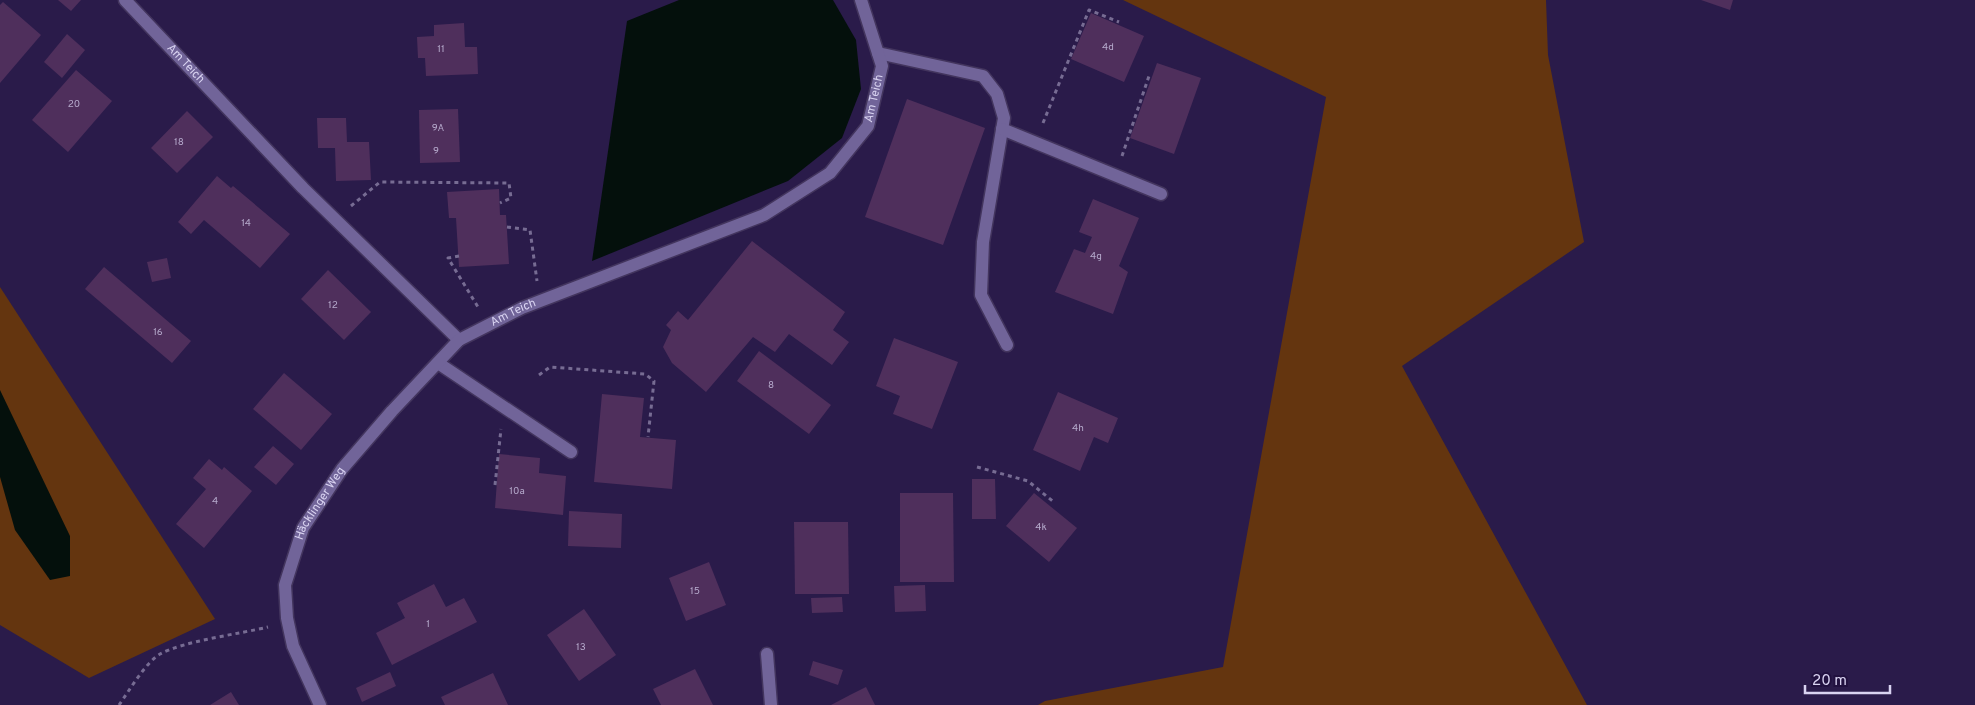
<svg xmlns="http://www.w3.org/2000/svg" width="1975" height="705" viewBox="0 0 1975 705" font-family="Overpass,sans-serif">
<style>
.green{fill:#64350f}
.water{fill:#04100c}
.building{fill:#4f2f5c}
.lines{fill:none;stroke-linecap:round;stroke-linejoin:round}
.lane-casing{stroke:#43355e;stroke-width:15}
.street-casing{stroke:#43355e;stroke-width:15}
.path{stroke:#776c93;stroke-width:3;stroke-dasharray:4 4;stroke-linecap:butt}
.lane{stroke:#716499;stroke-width:12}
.street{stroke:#716499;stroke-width:12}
.labels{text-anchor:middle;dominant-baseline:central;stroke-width:4;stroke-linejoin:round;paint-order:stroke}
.number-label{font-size:10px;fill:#b6aacc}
.street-label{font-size:12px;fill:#d9d3f1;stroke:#21113f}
</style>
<rect width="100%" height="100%" fill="#2a1b4a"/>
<g class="green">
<path d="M1123,0h423l2,55 36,187 -182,124 185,339h-549l7,-4 178,-34 103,-570z"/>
<path d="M0,287l215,332 -126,59 -89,-53z"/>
</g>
<g class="water">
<path d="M679,0h154l23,40 5,49 -19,49 -54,43 -196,80 35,-240z"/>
<path d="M0,390l70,146v40l-20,4 -35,-50 -15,-53z"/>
</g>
<g class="building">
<path d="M58,0h23l-10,11z"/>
<path d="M1701,0h32l-3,10z"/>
<path d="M3,2l38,33 -41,48v-78z"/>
<path d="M1091,13l53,23 -20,46 -53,-23z"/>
<path d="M464,23l1,24h12l1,27 -52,2 -1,-18h-7l-1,-21 17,-1v-11z"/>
<path d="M67,34l18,16 -23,28 -18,-16z"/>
<path d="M1157,63l44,15 -27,76 -44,-16z"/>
<path d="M76,70l36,31 -44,51 -36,-32z"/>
<path d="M907,99l78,29 -42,117 -78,-28z"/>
<path d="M458,109l2,53 -40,1 -1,-53z"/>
<path d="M187,111l26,26 -36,36 -26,-25z"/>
<path d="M317,118h29l1,24h22l2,38 -35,1 -1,-33h-17z"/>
<path d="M217,176l14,12 2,-2 57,48 -30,34 -56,-48 -13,14 -13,-12z"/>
<path d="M499,189l1,26h6l3,49 -50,3 -3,-49h-7l-2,-26z"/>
<path d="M1093,199l46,19 -20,48 9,6 -15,42 -58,-22 19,-43 11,4 7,-16 -13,-5z"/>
<path d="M752,241l93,71 -12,18 16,12 -17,23 -43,-31 -14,18 -22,-15 -47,55 -34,-29 -9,-16 8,-17 -5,-5 12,-14 10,9z"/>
<path d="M167,258l4,20 -19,4 -5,-20z"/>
<path d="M104,267l87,74 -19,22 -87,-74z"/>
<path d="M328,270l43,42 -27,28 -43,-41z"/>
<path d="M894,338l64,24 -26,67 -39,-15 7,-18 -24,-10z"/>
<path d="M759,351l72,54 -22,29 -72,-53z"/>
<path d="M284,373l48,41 -31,36 -48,-41z"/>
<path d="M1058,392l60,26 -10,25 -14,-6 -14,34 -47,-21z"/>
<path d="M602,394l42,4 -4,39 36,3 -4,49 -78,-7z"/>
<path d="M273,446l21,18 -18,21 -22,-18z"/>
<path d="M499,454l41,4 -1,15 27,3 -3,39 -68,-7z"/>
<path d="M209,459l13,11 2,-3 28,24 -48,57 -28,-24 30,-35 -13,-11z"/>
<path d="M972,479h23l1,40h-24z"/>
<path d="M900,493h53l1,89h-54z"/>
<path d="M1034,493l43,35 -28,34 -43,-36z"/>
<path d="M569,511l53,3 -1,34 -53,-2z"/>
<path d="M794,522h54l1,72h-54z"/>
<path d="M709,562l17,43 -40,16 -17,-43z"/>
<path d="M434,584l12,23 18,-9 13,24 -85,43 -16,-32 29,-15 -8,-15z"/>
<path d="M925,585l1,26 -31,1 -1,-26z"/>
<path d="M842,597l1,15 -31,1 -1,-15z"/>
<path d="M584,609l32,46 -37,26 -32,-46z"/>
<path d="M813,661l30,9 -5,15 -29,-10z"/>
<path d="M695,669l18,36h-52l-8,-16z"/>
<path d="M390,672l6,14 -34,16 -6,-14z"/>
<path d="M493,673l15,32h-63l-4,-8z"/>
<path d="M866,687l9,18h-44l19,-10z"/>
<path d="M231,692l8,13h-29z"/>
</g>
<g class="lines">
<g class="lane-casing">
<g id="lane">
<path d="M878,53l105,23 14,18 7,24 -21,124 -2,53 26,50"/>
<path d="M1002,129l159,65"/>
<path d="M438,363l133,89"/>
</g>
</g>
<g class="street-casing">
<g id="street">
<path id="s1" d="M125,0l178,188 156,152"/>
<path d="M767,654l4,51"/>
<path id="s2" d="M320,705l-27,-59 -6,-28 -2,-33 18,-57 39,-59 50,-58 67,-71 63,-32 242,-93 66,-42 38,-47 14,-60 -21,-66"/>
</g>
</g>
<g class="path">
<path d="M1043,123l46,-113 30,12"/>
<path d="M1122,156l28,-83"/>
<path d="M351,206l29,-24 129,1 2,15 -11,5"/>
<path d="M507,227l23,3 7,51"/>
<path d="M459,256l-11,2 30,49"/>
<path d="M539,375l11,-8 95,7 9,7 -6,56"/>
<path d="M977,467l51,14 27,22"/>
<path d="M495,485l6,-56"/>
<path d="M119,705c10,-14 27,-43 41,-51 24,-13 79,-20 108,-27"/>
</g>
<use href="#lane" class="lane"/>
<use href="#street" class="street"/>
</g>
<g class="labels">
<g class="number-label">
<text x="1108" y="47">4d</text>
<text x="441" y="49">11</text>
<text x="74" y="104">20</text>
<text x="438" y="128">9A</text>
<text x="179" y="142">18</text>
<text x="436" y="151">9</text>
<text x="246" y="223">14</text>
<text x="1096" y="256">4g</text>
<text x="333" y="305">12</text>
<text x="158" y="332">16</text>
<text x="771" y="385">8</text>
<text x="1078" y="428">4h</text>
<text x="517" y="491">10a</text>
<text x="215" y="501">4</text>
<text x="1041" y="527">4k</text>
<text x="695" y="591">15</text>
<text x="428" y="624">1</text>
<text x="581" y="647">13</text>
</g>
<g class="street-label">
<text stroke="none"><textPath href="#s1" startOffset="88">Am Teich</textPath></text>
<text stroke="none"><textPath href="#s2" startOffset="928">Am Teich</textPath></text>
<text stroke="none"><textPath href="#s2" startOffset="492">Am Teich</textPath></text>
<text stroke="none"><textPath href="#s2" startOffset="216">Häcklinger Weg</textPath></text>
</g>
</g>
<path d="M1805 685v8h85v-8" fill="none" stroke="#d9d3f1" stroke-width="2.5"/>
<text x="1812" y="685" font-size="15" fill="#d9d3f1" stroke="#21113f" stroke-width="4" paint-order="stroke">20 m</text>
</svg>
